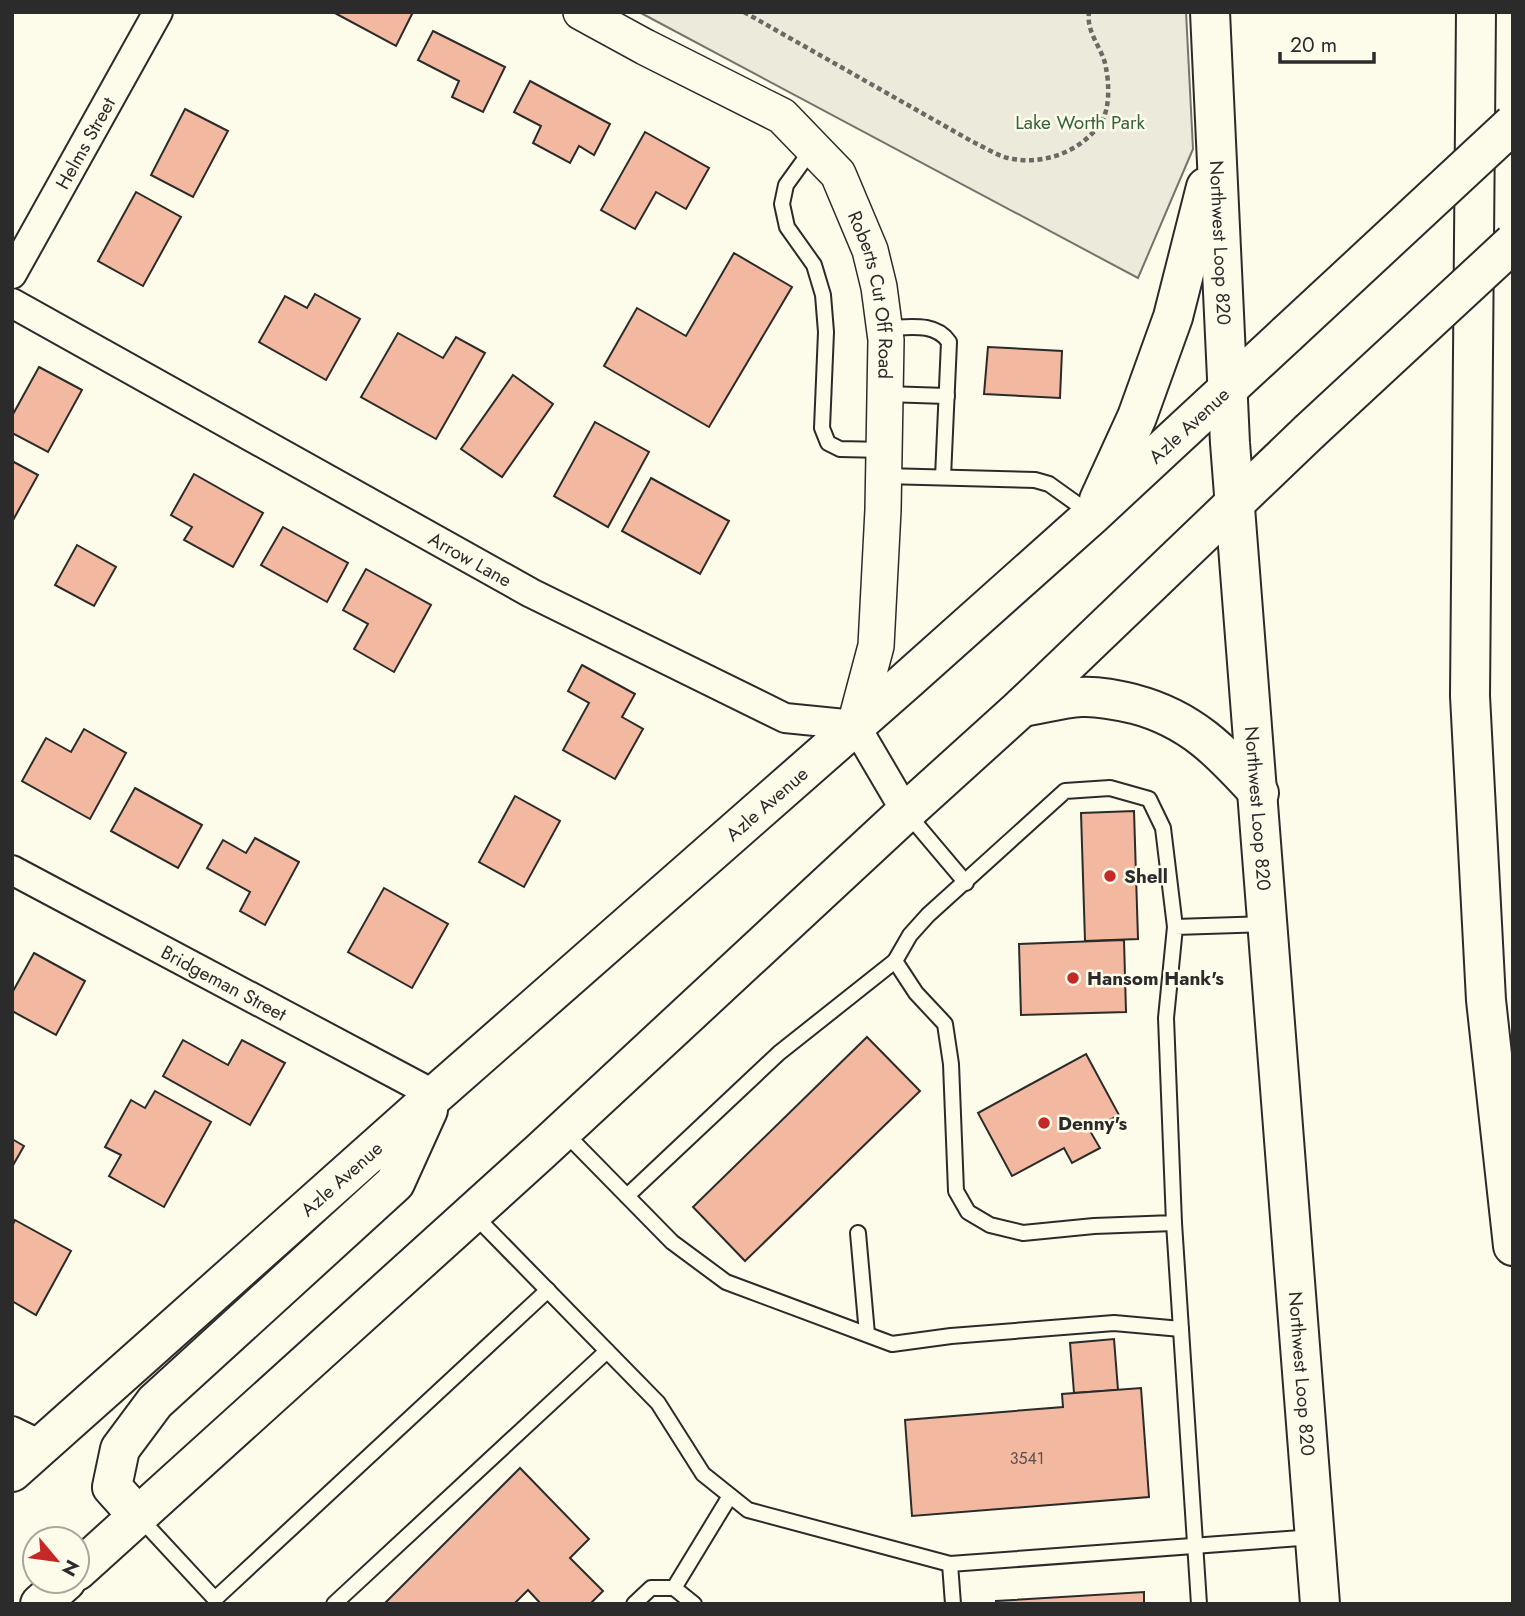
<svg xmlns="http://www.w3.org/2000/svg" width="1525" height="1616" viewBox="0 0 1525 1616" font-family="Jost,sans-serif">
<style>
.green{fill:#ecebdb;stroke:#74746e;stroke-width:2}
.building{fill:#f2b8a0;stroke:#2b2b2b;stroke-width:2}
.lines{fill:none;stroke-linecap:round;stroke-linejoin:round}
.service-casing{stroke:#2b2b2b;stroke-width:18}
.minor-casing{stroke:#2b2b2b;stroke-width:32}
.tertiary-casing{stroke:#2b2b2b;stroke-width:38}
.secondary-casing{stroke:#2b2b2b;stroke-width:42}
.motorway-casing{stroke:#2b2b2b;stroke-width:42}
.path{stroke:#6a6964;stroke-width:4.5;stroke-dasharray:5 3.5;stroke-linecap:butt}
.service{stroke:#fdfbea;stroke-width:14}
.minor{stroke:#fdfbea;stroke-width:28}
.tertiary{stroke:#fdfbea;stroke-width:35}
.secondary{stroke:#fdfbea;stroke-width:38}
.motorway{stroke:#fdfbea;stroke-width:38}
.secondary-bridge-casing{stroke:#2b2b2b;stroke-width:42;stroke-linecap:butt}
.secondary-bridge{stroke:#fdfbea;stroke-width:38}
.poi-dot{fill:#c62828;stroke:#fdfbea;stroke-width:2.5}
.labels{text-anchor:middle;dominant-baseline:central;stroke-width:5;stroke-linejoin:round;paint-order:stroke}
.number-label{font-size:16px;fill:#5d4e48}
.park-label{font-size:19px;fill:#34623c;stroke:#fdfbea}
.street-label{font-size:19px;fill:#2b2b2b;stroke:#fdfbea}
.poi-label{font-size:19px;font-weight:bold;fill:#2b2b2b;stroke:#fdfbea;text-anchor:start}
</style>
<rect width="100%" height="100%" fill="#fdfbea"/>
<path class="green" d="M639,12h547l7,137 -55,129z"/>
<g class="building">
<path d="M333,12h76l3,2 -16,32z"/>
<path d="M433,31l72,36 -22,45 -31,-15 7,-16 -41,-21z"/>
<path d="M530,81l80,43 -16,31 -15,-9 -9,17 -37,-20 8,-17 -27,-14z"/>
<path d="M185,109l43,22 -35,66 -42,-22z"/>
<path d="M645,132l64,36 -23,41 -30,-17 -21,37 -34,-19z"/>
<path d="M136,192l45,25 -38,69 -45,-25z"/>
<path d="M734,253l58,34 -83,140 -105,-61 33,-58 49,28z"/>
<path d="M315,294l45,25 -34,61 -67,-38 26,-46 22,12z"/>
<path d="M398,333l45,25 13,-21 29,16 -49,86 -75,-42z"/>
<path d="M988,347l74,4 -2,47 -76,-4z"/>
<path d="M39,367l43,23 -34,62 -36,-19v-17z"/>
<path d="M513,375l40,29 -51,73 -41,-28z"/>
<path d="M595,422l54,30 -41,75 -54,-31z"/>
<path d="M12,461l26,14 -26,47z"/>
<path d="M194,474l69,39 -30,54 -49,-27 8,-13 -21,-12z"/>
<path d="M651,478l78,43 -29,53 -78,-43z"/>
<path d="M283,527l65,36 -21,39 -66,-37z"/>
<path d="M77,545l39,22 -22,39 -39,-21z"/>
<path d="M366,569l65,36 -37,67 -40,-23 14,-25 -25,-14z"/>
<path d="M582,665l53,29 -13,23 21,12 -28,50 -52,-29 26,-47 -21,-12z"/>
<path d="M84,729l42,24 -36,66 -68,-38 24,-43 25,14z"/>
<path d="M135,788l67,37 -24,43 -67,-37z"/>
<path d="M515,796l45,25 -36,66 -45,-25z"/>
<path d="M1134,811l4,128 -53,2 -4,-128z"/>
<path d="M255,838l44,24 -34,63 -25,-14 10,-19 -43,-24 16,-28 23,13z"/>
<path d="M384,888l64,36 -36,64 -64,-36z"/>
<path d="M1124,940l2,72 -105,3 -2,-71z"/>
<path d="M34,953l51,28 -29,54 -44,-24v-18z"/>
<path d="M867,1037l53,54 -175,170 -52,-54z"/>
<path d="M183,1040l45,25 14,-25 43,23 -35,62 -87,-49z"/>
<path d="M1086,1054l33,61 -29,16 10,17 -28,15 -8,-15 -52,28 -34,-63z"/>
<path d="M155,1091l56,31 -47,85 -55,-31 12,-21 -16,-8 26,-47 14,8z"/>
<path d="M12,1139l12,7 -12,21z"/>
<path d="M15,1220l56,31 -35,64 -24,-14v-75z"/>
<path d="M1114,1339l4,51 -44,3 -4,-50z"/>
<path d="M1141,1388l8,109 -237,19 -7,-96 158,-13 -1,-13z"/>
<path d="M520,1468l69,71 -19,19 33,33 -13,13h-49l-13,-14 -14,14h-130z"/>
<path d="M1144,1592v12h-148v-3z"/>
</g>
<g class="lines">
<g class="service-casing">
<g id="service">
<path d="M812,149l-26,36 -4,19 5,23 27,38 9,30 3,37 -4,96 6,15 12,6 44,1"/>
<path d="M885,328c21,0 50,-7 64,14l-6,135"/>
<path d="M885,394l62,2"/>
<path d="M884,476l151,4 14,4 42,30"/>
<path d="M906,812l60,71"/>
<path d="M1175,927l-9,91 8,205 -80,3 -71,7 -33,-8 -22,-13 -12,-21 -5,-127 -6,-40 -29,-31 -21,-32 15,-26 18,-20 137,-124 45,-3 39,11 14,29 12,99 93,-3"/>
<path d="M564,1132l108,110 54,40 166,62 59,-8 163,-13 67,6"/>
<path d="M627,1196l152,-143 116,-92"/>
<path d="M474,1215l184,188 45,71 45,36 202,54"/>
<path d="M1174,1223l25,381"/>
<path d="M858,1233l9,101"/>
<path d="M139,1517l76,82 333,-309"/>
<path d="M674,1588l56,-92"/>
<path d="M334,1604l273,-253"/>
<path d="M634,1604l17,-16h23l20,16"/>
<path d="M953,1604l-3,-40 364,-27"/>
</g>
</g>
<g class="minor-casing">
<g id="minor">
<path id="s1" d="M12,274l146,-262"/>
<path id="s2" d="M12,303l519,290 254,125 70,7 51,87"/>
<path id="s3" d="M12,870l423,225"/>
<path d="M12,1431l29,14"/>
</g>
</g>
<g class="tertiary-casing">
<g id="tertiary">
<path id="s4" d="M581,12l64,35 137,69 56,58 32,76 9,37 7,53 -3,170 -7,136 -21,79"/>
</g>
</g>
<g class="secondary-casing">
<g id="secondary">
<path id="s5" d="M1210,12l20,431 90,1161"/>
<path d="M1099,500l38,-83 36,-100 33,-130"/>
<path d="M1022,707c20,-3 40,-9 59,-10 18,-1 36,3 53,7 57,15 87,47 125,89"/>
<path id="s6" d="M12,1472l423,-377 470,-413 187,-167 195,-181"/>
<path d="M138,1516l-26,-29 8,-38 35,-47 240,-219 33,-73"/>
<path d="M77,1571l464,-420 365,-339 116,-105 287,-275"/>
<path d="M40,1604l26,-23"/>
</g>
</g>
<g class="motorway-casing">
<path id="motorway" d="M1476,12l-6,684 16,304 27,246"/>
</g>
<path class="path" d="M744,12l229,130c11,5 23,13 35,16 35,8 74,-6 94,-37 8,-14 7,-38 4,-53 -3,-20 -20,-34 -17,-56"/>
<use href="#service" class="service"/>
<use href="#minor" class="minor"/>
<use href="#tertiary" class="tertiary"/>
<use href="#secondary" class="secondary"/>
<use href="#motorway" class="motorway"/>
<g class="secondary-bridge-casing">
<g id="secondary-bridge">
<path d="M1287,334l226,-210"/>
<path d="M1309,432l204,-189"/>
</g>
</g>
<use href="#secondary-bridge" class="secondary-bridge"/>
</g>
<g class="poi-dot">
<circle cx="1110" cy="876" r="7"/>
<circle cx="1073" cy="978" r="7"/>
<circle cx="1044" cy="1123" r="7"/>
</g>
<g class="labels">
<g class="number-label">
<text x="1027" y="1458">3541</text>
</g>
<g class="park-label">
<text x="1080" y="122">Lake Worth Park</text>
</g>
<g class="street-label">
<text stroke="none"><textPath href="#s1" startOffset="150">Helms Street</textPath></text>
<text stroke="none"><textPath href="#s5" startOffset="231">Northwest Loop 820</textPath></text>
<text stroke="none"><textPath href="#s4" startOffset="434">Roberts Cut Off Road</textPath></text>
<text stroke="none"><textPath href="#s6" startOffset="1575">Azle Avenue</textPath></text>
<text stroke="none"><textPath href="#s2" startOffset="525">Arrow Lane</textPath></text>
<text stroke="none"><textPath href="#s6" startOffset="1008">Azle Avenue</textPath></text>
<text stroke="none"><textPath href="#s5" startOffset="798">Northwest Loop 820</textPath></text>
<text stroke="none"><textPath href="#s3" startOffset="240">Bridgeman Street</textPath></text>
<text stroke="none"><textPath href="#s6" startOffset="441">Azle Avenue</textPath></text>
<text stroke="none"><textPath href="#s5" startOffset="1365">Northwest Loop 820</textPath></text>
</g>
<g class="poi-label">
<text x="1124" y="876">Shell</text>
<text x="1087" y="978">Hansom Hank's</text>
<text x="1058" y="1123">Denny's</text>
</g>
</g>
<rect width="1525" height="1616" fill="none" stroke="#2b2b2b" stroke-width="28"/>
<g transform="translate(56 1560) rotate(119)"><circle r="33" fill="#fdfbea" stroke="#a9a89e" stroke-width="2"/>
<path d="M0-5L12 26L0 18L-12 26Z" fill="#c62828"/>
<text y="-10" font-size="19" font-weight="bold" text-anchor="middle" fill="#2b2b2b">N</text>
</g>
<path d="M1280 52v10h94v-10" fill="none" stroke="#2b2b2b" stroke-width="3.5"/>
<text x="1290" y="52" font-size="21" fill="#2b2b2b" stroke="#fdfbea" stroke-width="5" paint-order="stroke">20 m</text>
</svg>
